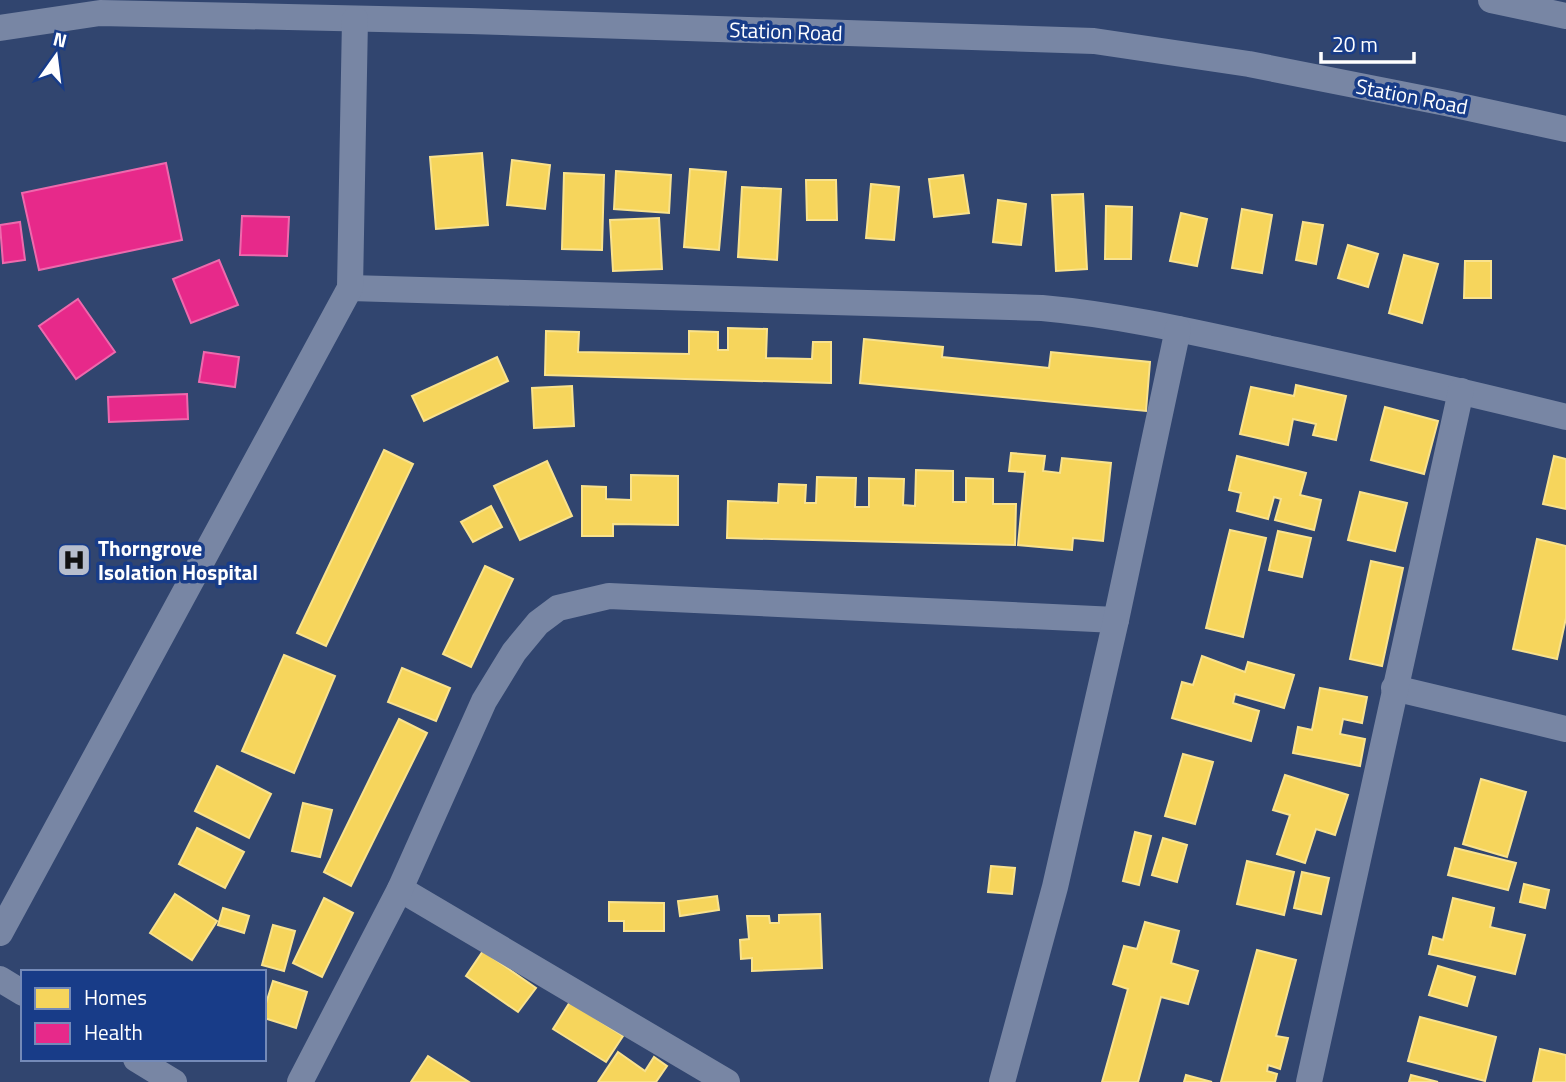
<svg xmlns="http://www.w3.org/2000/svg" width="1566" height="1082" viewBox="0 0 1566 1082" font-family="'Titillium Web',sans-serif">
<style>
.homes{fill:#f6d55c;stroke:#f9e28d;stroke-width:2}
.health{fill:#e7298a;stroke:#ee69ad;stroke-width:2}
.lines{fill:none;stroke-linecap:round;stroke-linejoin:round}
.street{stroke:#7886a4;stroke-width:26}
.labels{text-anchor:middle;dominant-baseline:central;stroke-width:7;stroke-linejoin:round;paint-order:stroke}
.street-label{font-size:21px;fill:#fff;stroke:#183c88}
.poi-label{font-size:21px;font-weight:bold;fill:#fff;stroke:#183c88;text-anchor:start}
</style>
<rect width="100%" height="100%" fill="#31456f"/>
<g class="homes">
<path d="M482,153l6,72 -52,4 -6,-72z"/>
<path d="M512,160l38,5 -5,44 -38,-4z"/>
<path d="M690,169l36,3 -7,78 -35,-3z"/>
<path d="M616,171l55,4 -2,38 -55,-4z"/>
<path d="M564,173l40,2 -2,75 -40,-1z"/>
<path d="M963,175l6,38 -35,4 -5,-38z"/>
<path d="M806,180h30l1,40h-30z"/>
<path d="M871,184l28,3 -5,53 -28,-2z"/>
<path d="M742,187l39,2 -4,71 -39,-3z"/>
<path d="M1083,194l4,75 -31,2 -4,-76z"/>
<path d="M998,200l28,4 -5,41 -28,-3z"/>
<path d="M1106,206l26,1 -1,52h-26z"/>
<path d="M1242,209l30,6 -10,58 -30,-5z"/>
<path d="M1181,213l26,6 -10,47 -27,-5z"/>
<path d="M659,218l3,51 -49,2 -3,-51z"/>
<path d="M1303,222l20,3 -7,39 -20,-4z"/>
<path d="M1348,245l30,9 -10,33 -30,-9z"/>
<path d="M1404,255l34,9 -16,59 -33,-10z"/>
<path d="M1465,261h26v37h-27z"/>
<path d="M728,328l39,1 -1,29 46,1 1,-17h18v41l-286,-8 1,-44 33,1 -1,20 111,2v-23l29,1v18h10z"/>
<path d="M864,339l79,8 -1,10 107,11 2,-16 99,10 -4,49 -286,-28z"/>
<path d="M497,357l11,24 -84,40 -12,-25z"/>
<path d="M1296,385l50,11 -10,44 -23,-5 3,-11 -23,-5 -5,26 -48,-11 11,-47 43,9z"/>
<path d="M572,386l2,40 -40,2 -2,-40z"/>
<path d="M1385,407l53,14 -14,53 -53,-14z"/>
<path d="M384,450l29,14 -87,182 -29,-13z"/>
<path d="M1011,453l34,3 -2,15 17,2 2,-15 49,5 -8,78 -30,-3 -1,12 -54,-5 7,-73 -16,-1z"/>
<path d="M1237,456l69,17 -6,22 21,5 -7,30 -39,-10 6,-21 -7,-2 -6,22 -31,-8 4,-18 -12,-3z"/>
<path d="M1554,456l12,3v50l-23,-5z"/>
<path d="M547,461l25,55 -52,24 -26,-54z"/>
<path d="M916,470l37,1v31h13v-24l27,1v25h23l-1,41 -288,-7 1,-37 50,2 1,-19 27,1 -1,18h11l1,-26 39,1 -1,29h14v-29l35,1 -1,26 12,1z"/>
<path d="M631,475l47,1v49l-65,-1v12h-31v-50l24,1v12l25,1z"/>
<path d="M1360,492l47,11 -12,48 -47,-11z"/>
<path d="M491,506l11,21 -29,15 -12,-20z"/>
<path d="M1230,530l36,8 -23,99 -37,-9z"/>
<path d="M1278,531l33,7 -9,39 -33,-7z"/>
<path d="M1537,539l29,7v72l-9,41 -44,-10z"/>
<path d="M1371,561l32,7 -21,98 -32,-7z"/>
<path d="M485,566l28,13 -42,88 -28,-13z"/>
<path d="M284,655l51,21 -41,97 -52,-22z"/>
<path d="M1202,656l43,16 3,-10 46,13 -10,33 -49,-14 -2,9 26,8 -8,30 -79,-23 10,-36 11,3z"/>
<path d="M402,668l48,20 -14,33 -48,-19z"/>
<path d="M1320,688l47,9 -5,26 -19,-4 -3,15 25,5 -5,27 -67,-13 5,-26 14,3z"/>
<path d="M399,719l28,14 -76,153 -27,-14z"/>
<path d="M1183,754l30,8 -18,62 -30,-8z"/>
<path d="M217,766l54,28 -22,44 -54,-27z"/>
<path d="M1285,775l63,20 -13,40 -19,-6 -11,34 -28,-9 13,-39 -17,-5z"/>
<path d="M1481,779l45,13 -19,65 -44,-13z"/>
<path d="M303,803l29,7 -12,47 -28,-6z"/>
<path d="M197,828l47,24 -19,36 -46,-24z"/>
<path d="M1135,832l16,4 -12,49 -16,-4z"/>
<path d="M1163,838l24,7 -10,37 -25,-7z"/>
<path d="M1455,848l61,15 -8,27 -60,-15z"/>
<path d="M1247,861l47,11 -10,43 -47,-11z"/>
<path d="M991,866l24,2 -3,26 -24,-2z"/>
<path d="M1302,872l27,6 -8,36 -27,-6z"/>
<path d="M1524,884l25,6 -4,18 -25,-6z"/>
<path d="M175,894l42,27 -25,39 -42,-27z"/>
<path d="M717,896l2,14 -39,6 -2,-15z"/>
<path d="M324,898l29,15 -31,64 -29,-14z"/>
<path d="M1453,898l41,10 -4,19 35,8 -10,39 -86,-20 4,-17 10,3z"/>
<path d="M609,902l55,1v28h-40v-10h-15z"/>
<path d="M223,908l26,8 -5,17 -26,-8z"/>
<path d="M820,914l2,54 -70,3v-13l-11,1 -1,-19 9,-1 -2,-23h22l1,7h9v-8z"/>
<path d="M1145,922l34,9 -8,32 27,8 -10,33 -27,-7 -23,85h-36l26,-93 -15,-5 11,-38 13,3z"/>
<path d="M273,925l22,6 -11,40 -22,-6z"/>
<path d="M1257,950l39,10 -20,76 12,2 -8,31 -12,-4 -1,6 10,3 -2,8h-54z"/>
<path d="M483,951l53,37 -18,24 -52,-36z"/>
<path d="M1438,966l37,11 -8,29 -38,-11z"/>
<path d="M273,981l34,11 -11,36 -32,-10v-8z"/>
<path d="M570,1002l53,34 -17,26 -53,-33z"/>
<path d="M1420,1017l76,20 -11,44 -77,-20z"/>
<path d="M1540,1049l26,6v27h-33z"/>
<path d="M618,1052l27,19 9,-14 13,9 -11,16h-58z"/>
<path d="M428,1056l41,26h-58z"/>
<path d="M1186,1075l26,7h-28z"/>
<path d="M1411,1075l27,7h-29z"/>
</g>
<g class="health">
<path d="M166,163l16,77 -143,30 -17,-77z"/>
<path d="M242,216l47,1 -2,39 -47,-1z"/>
<path d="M20,222l5,38 -22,3 -3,-38z"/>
<path d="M219,260l19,45 -47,18 -18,-44z"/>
<path d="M78,299l37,53 -39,27 -37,-53z"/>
<path d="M204,352l35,5 -4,30 -36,-5z"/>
<path d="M187,394l1,25 -79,3 -1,-25z"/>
</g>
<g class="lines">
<g class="street">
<path d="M1491,0l75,16"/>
<path d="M0,28l100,-15 370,8 624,20 155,23 197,39 120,26"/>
<path d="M350,288l692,20c79,7 156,25 234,42 97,21 194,43 290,67"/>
<path d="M1394,688l172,41"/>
<path d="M400,889l327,193"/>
<path d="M0,933l350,-645 5,-269"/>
<path d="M0,979l23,14"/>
<path d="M136,1059l38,23"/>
<path d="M300,1082l100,-193 84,-188 30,-49 24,-29 20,-15 51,-12 507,24"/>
<path d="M1002,1082l53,-195 61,-267 62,-291"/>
<path d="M1309,1082l152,-691"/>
</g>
</g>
<defs>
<g id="hospital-square" transform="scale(1.75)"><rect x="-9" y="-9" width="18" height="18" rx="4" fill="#b7becd" stroke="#183c88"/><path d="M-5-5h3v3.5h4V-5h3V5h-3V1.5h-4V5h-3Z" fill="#111"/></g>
</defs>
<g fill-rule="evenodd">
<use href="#hospital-square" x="74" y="560"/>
</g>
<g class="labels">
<g class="street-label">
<text transform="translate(786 31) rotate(2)">Station Road</text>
<text transform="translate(1412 96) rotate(11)">Station Road</text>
</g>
<g class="poi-label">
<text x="98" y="548">Thorngrove<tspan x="98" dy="24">Isolation Hospital</tspan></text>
</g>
</g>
<rect x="21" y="970" width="245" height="91" fill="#183c88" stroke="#748ab8" stroke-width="2"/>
<rect x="35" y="988" width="35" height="21" fill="#f6d55c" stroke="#748ab8" stroke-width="2"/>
<text x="84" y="1005" font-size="21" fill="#ffffff">Homes</text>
<rect x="35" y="1023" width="35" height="21" fill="#e7298a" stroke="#748ab8" stroke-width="2"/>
<text x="84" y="1040" font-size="21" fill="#ffffff">Health</text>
<g transform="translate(56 56) rotate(14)" stroke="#183c88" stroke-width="5" paint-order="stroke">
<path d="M0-5L12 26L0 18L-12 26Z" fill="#ffffff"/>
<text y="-10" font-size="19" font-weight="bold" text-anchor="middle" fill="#ffffff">N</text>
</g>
<path d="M1321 52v10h93v-10" fill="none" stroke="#ffffff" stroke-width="3.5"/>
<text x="1332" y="52" font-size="21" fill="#ffffff" stroke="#183c88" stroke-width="5" paint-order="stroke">20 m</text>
</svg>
